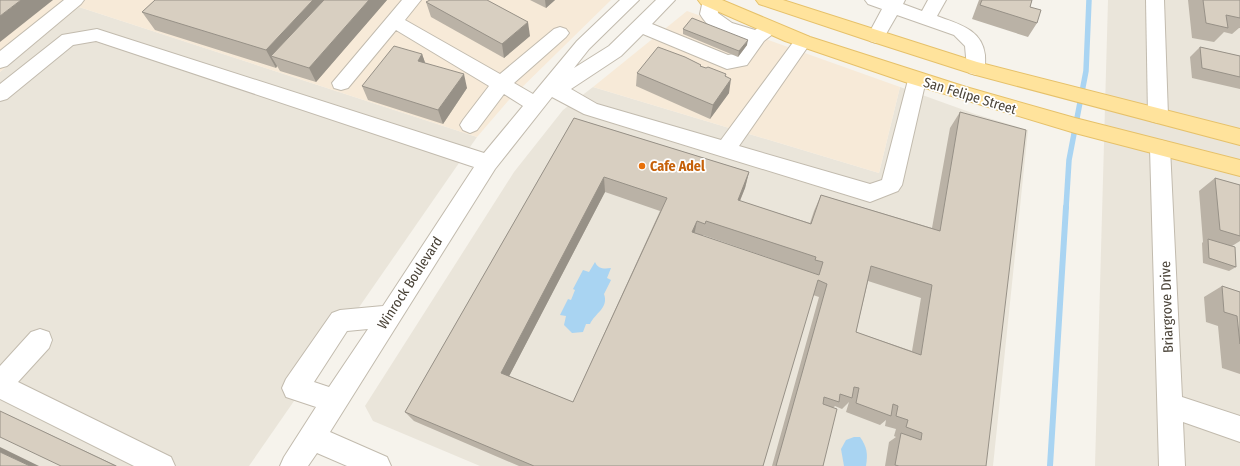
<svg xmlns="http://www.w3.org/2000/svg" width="1240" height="466" viewBox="0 0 1240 466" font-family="'Fira Sans Condensed',sans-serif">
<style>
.residential{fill:#eae5da}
.commercial{fill:#f7ead8}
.water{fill:#a9d4f2}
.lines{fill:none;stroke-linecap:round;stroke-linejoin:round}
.stream-far1{stroke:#a9d4f2;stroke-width:5.5}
.stream{stroke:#a9d4f2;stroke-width:6}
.minor-casing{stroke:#c2bbae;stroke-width:2}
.major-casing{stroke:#e6c16a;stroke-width:2}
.minor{fill:#fff;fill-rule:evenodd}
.major{fill:#ffe39c;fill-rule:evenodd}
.wall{fill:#bab2a6;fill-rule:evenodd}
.shaded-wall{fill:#979187}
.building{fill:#d8cfc1;stroke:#979187;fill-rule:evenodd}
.food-dot{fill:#e8710a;stroke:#fff;stroke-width:1.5}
.labels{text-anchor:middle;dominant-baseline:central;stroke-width:3.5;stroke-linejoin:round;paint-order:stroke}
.street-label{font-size:14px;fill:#4b4439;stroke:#fff}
.food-label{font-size:14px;font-weight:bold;fill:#c56008;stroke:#fff;text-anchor:start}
</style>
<rect width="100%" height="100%" fill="#f6f3ec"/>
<g class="residential">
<path d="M1108,0h132v466h-145z"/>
<path d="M79,7l398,130 -228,329h-249v-394z"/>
<path d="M593,87l286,86 21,-86 75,27 53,16 -35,336h-513l-107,-45 -8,-15 149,-234 49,-62z"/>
</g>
<g class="commercial">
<path d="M0,0h611l-103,101 -31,36 -398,-130 -79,65z"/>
<path d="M687,11l213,76 -21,86 -286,-86z"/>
</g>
<g class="water">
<path d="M595,262c3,7 9,7 16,6l-4,10 4,2 -7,14c5,14 -9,19 -14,30h-4l-3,8 -11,1 -8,-8 2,-9 -6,-1 8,-16 3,1 4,-10 -2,-1 10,-19 6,2z"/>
<path d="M854,437h6c7,10 8,16 6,29h-22l-3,-17 5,-9z"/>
</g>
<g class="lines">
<path class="stream-far1" d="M1066,208l3,-48 17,-89 3,-71"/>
<path class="stream" d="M1050,466l16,-259"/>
<g class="minor-casing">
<g id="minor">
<path d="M64,0h20l-3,4 -74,62 -7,2v-17z"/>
<path d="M402,0h19l-16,20 95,54 54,-45 6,-2 6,2 3,4 -3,4 -52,46 19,11 44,-53 43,-41h19l-50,49 -15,19 35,-22 47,-46h19l-23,24 76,31 6,-1 11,-13c-17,-5 -36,-10 -45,-27l3,-14h14l1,13 14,10 23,7c7,-5 10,-8 19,-5l3,4 -3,4 -10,8 -17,24 -20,4 -84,-35 -22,22 -50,33 26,15 124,36 76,-103 6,-2 6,2 3,4 -3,4 -70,101 131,38 12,-4 26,-100 2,-5 7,-2 7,2 2,5 -24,105 -4,6 -28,11 -286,-88 -32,-17 -57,72 -165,263 57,25 4,9h-44l-30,-13 -9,13h-28l4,-9 32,-50 -30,-10 -4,-9 4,-9 46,-66 8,-3 43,-4 91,-139 -378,-126 -23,4 -66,54 -7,2v-17l62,-49 35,-6 387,124 39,-47 -19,-12 -27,36 -7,3 -7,-3 -3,-5 3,-5 26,-34 -93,-56 -48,58 -7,2 -7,-2 -2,-5zM368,329l-39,58 -15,-5 33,-51z"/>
<path d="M865,0h40l-2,4 19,7 6,-11h18l-9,16c21,8 45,13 48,39 0,6 1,12 -2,18l-7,2 -7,-2 -2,-5 -2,-22 -11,-11 -57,-20 -15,26 -6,2 -6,-2 -3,-4 15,-28 -14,-5z"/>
<path d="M1146,0h18l4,116 -3,5 -7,2 -7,-2 -3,-5z"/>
<path d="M1160,140l7,2 3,6 12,249 58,19v26l-57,-20 2,44h-26l-9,-318 3,-6z"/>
<path d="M40,329l9,3 3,8 -3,8 -31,34 153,75 4,9h-41l-134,-67v-33l31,-34z"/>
</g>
</g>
<g class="major-casing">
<g id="major">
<path d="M698,0h24l88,37 156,50 109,31 165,42v16l-165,-43 -170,-51 -120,-41 -84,-37z"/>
<path d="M756,0h27l194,62 263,67v16l-264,-70 -106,-34 -111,-37z"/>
</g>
</g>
<use href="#minor" class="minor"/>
<use href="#major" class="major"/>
</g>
<g class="wall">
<path d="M155,0h232l-71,82 -36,-11 -3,-5 -1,2 -121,-38 -13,-18z"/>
<path d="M530,0h25l-9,8z"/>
<path d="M979,0h53l-2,7 7,16 -9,14 -56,-18z"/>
<path d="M1188,0h52v28h-1l-7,6 -8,-2 -10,10 -22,-4z"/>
<path d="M426,2l104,34 -26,22 -73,-41z"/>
<path d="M683,29l64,16 -9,12 -55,-23z"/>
<path d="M1200,47l40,9v33l-48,-11 -2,-21z"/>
<path d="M422,54l3,9 42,25 -24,36 -75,-24 -6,-14z"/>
<path d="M700,66l26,10 3,17 -19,26 -74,-33 1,-13z"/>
<path d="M960,112l26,354h-101l4,-24 7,-5 -2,-1 2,-7 -11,-3 1,-6 -6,5 -34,-13 3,-10 -7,7 -7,-3 -2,2 -10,58h-51l47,-169 -6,-2 -50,171h-244l-105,-45 -9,-9 169,-294 175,54 -4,16 -5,13 70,22 4,-12 7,-16 111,33 18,-100zM605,192l55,19 -87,191 -64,-26zM703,235l87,30 -87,-29zM868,281l53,17 -9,53 -56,-19z"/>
<path d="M1215,178l25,7v56l-8,5 4,21 -7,4 -26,-8 -1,-20 1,-1 -4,-51z"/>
<path d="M1222,286l18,6v82l-18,-6 -4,-42 -12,-4 -2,-25z"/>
</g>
<g class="shaded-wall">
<path d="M21,0h32l-53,42v-26z"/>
<path d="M313,0h25l-67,56 6,10 -1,2 -10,-18z"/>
<path d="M369,0h18l-71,82 -7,-14z"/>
<path d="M545,0h10l-9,8z"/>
<path d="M528,22l2,14 -26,22 -2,-14z"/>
<path d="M748,40l-1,5 -9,12 1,-6z"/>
<path d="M422,54l5,14 -9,-7z"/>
<path d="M464,74l3,14 -24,36 -5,-14z"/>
<path d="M731,79l-2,14 -19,26 3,-14z"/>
<path d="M749,172l-4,16 -11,27 4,-15z"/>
<path d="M604,177l1,15 -100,192 -4,-11z"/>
<path d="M697,221l-3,15 -2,-4z"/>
<path d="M0,411l117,55h-1z"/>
<path d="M0,447l39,19h-9l-30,-14z"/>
</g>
<g class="building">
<path d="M0,0h21l-21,16z"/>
<path d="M155,0h158l-47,50 -124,-38z"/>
<path d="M324,0h45l-60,68 -38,-12z"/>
<path d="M430,0h57l41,22 -26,22 -76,-42z"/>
<path d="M982,0h50l-2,7 11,3 -4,13 -57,-18z"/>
<path d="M1203,0h37v18l-14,-3 2,13 -22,-5z"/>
<path d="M692,18l56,22 -9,11 -56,-22z"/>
<path d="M394,46l28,8 -4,7 46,13 -26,36 -76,-24z"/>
<path d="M658,47l27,10 16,8 -1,1 6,2 2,-1 18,7 -1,2 6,3 -18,26 -76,-32z"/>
<path d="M1200,47l40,9v21l-38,-9z"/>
<path d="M960,112l66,18 -40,336h-87l-4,-1 6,-32 20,7 1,-7 -16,-6 2,-7 -12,-4 2,-10 -5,-2 -2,12 -35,-13 3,-15 -5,-1 -2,11 -12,-4 -1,8 -15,-5 -1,7 14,5 -14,57h-47l51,-182 -9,-4 -55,186h-229l-129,-54 169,-294 175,54 -11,28 73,24 10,-29 119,36zM604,177l63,21 -94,204 -72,-29zM697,221l8,3 1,-3 110,36 -1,3 8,2 -4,13 -127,-43zM871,266l61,19 -11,70 -65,-23z"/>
<path d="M1215,178l25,7v51l-20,-6z"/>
<path d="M1208,239l27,8 1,20 -27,-9z"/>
<path d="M1222,286l18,6v52l-3,-28 -13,-4z"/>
<path d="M0,411l116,55h-55l-61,-29z"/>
<path d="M0,452l30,14h-30z"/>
</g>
<circle class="food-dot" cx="642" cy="166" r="4"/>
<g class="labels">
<g class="street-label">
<text transform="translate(970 96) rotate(17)">San Felipe Street</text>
<text transform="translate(410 283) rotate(-57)">Winrock Boulevard</text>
<text transform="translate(1167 307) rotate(-92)">Briargrove Drive</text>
</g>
<g class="food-label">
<text x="650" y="166">Cafe Adel</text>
</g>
</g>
</svg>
